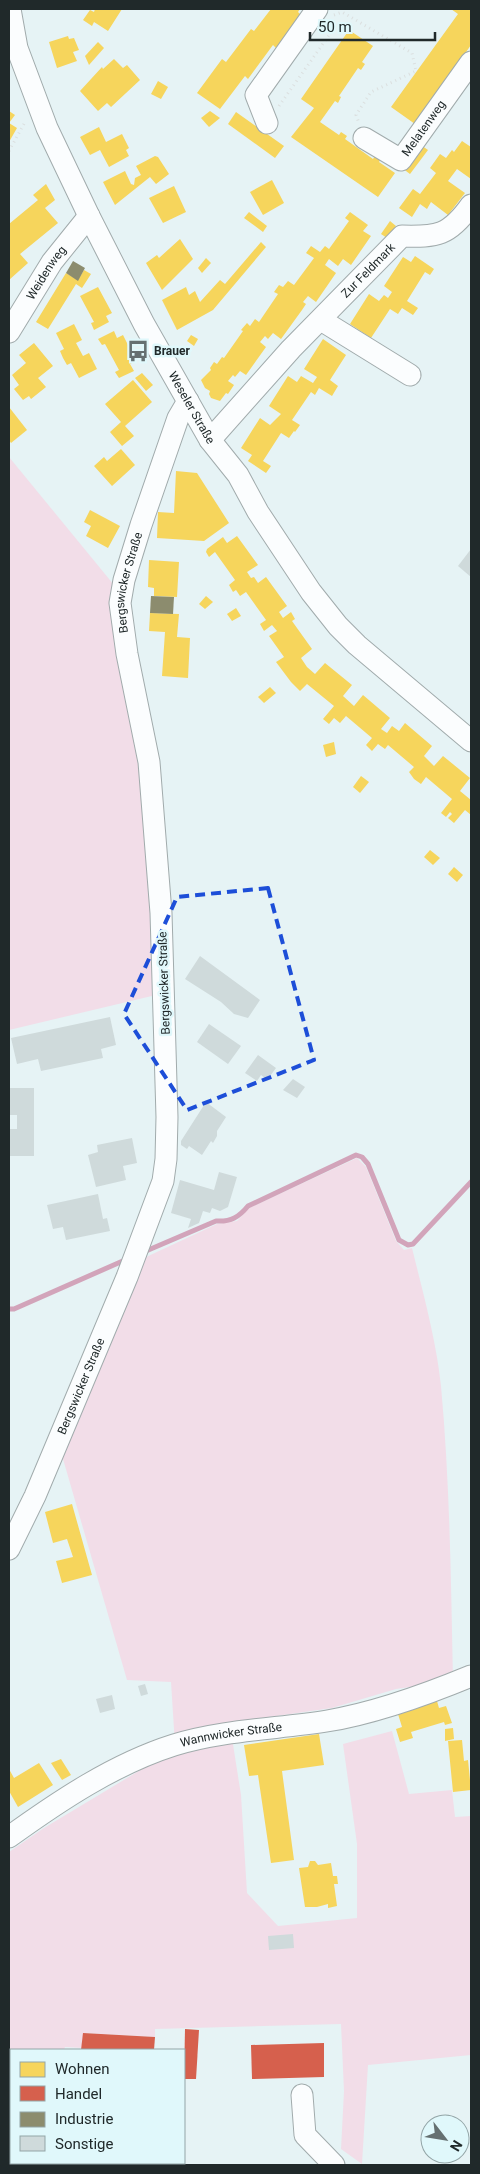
<svg xmlns="http://www.w3.org/2000/svg" width="480" height="2174" viewBox="0 0 480 2174" font-family="Roboto,sans-serif">
<style>
.green{fill:#f2dde8}
.homes{fill:#f6d55c}
.shops{fill:#d6604d}
.industry{fill:#8c8c6e}
.lines{fill:none;stroke-linecap:round;stroke-linejoin:round}
.stream{stroke:#d2a4ba;stroke-width:5}
.building{fill:#cfdadb}
.minor-casing{stroke:#a1abac;stroke-width:23}
.path{stroke:#dbdfdf;stroke-width:3;stroke-dasharray:1 4;stroke-linecap:butt}
.minor{stroke:#fbfdfe;stroke-width:21}
.marked{fill:none;stroke:#1d4ed8;stroke-width:4;stroke-dasharray:10 6;stroke-linejoin:round}
.labels{text-anchor:middle;dominant-baseline:central;stroke-width:5;stroke-linejoin:round;paint-order:stroke}
.street-label{font-size:12px;fill:#20292a;stroke:#e0f8fb}
.poi-label{font-size:12px;font-weight:bold;fill:#20292a;stroke:#e0f8fb;text-anchor:start}
</style>
<rect width="100%" height="100%" fill="#e6f3f5"/>
<g class="green">
<path d="M9,457l105,128 26,167 16,243 -147,35z"/>
<path d="M357,1158l9,9 30,74 8,9 8,-2c11,45 24,91 29,138 9,98 10,197 12,295l-57,8 -64,19 -118,17 -39,20 -4,-63 -44,-2 -66,-228 83,-194 73,-34 20,-3 12,-13z"/>
<path d="M392,1731l17,63 43,-4 3,27 16,-1v239l-103,10 -6,99 -21,-15 3,-58 -3,-67 -186,5v8l-71,-4 -1,15 -18,-1 -1,3h-53v113h48v2h-50v-313l35,-24 103,-62 18,-8 67,-20 9,57 6,98 31,33 79,-8v-74l-14,-100z"/>
</g>
<g class="homes">
<path d="M95,9h27l-14,22 -14,-9 -2,4 -9,-6 7,-10 4,2z"/>
<path d="M271,9h29l-2,3 3,3 -25,33 -3,-3 -25,34 -3,-3 -25,33 -23,-16 25,-34 4,3 25,-33 3,2z"/>
<path d="M451,9l20,1v35l-56,79 -24,-17 67,-93z"/>
<path d="M349,30l24,16 -11,16 3,2 -4,6 -3,-2 -19,28 2,1 -3,6 -3,-2 -15,21 19,13 2,-3 6,4 -2,3 28,20 2,-3 6,3 -2,3 16,11 -17,24 -87,-60 23,-29 -13,-9z"/>
<path d="M68,36l1,3 5,-1 5,12 -6,2 4,9 -20,7 -8,-26z"/>
<path d="M98,42l6,6 -15,17 -4,-9z"/>
<path d="M114,59l9,9 4,-3 13,15 -29,27 -4,-4 -9,8 -18,-20 22,-24 1,2z"/>
<path d="M158,81l10,6 -7,12 -10,-5z"/>
<path d="M9,111l6,4 -6,8 8,5 -8,14z"/>
<path d="M210,111l10,7 -11,9 -8,-9z"/>
<path d="M236,112l48,34 -9,12 -47,-34z"/>
<path d="M99,127l7,15 16,-8 7,14 -3,2 3,6 -20,11 -9,-17 -10,5 -10,-18z"/>
<path d="M415,141l13,9 -18,24 -12,-9z"/>
<path d="M462,141l9,6v32l-14,-10 -9,12 17,12 -17,22 -17,-13 -4,7 -7,-5 -8,13 -13,-9 14,-19 7,5 16,-21 -6,-5 10,-14 6,4 6,-8 2,2z"/>
<path d="M155,156l3,1 11,17 -13,10 -6,-7 -35,28 -12,-23 22,-11 6,13 3,1 1,-7 6,-3 -5,-9z"/>
<path d="M272,180l12,23 -21,12 -13,-23z"/>
<path d="M46,184l9,16 -10,8 13,15 -38,31 8,9 -19,17v-56l29,-24 -5,-5z"/>
<path d="M174,186l12,26 -23,11 -14,-25z"/>
<path d="M249,212l18,14 -4,6 -19,-14z"/>
<path d="M350,212l18,13 -5,6 8,5 -20,29 -8,-6 -5,7 -9,-7 -4,6 11,8 -20,29 -8,-6 -5,6 3,2 -4,6 -21,29 -8,-6 -5,6 -3,-3 -5,6 6,5 -20,28 -6,-4 -5,6 -2,-2 -5,6 6,4 -6,9 -2,-1 -6,8 -9,-3 -2,-4 1,-3 -5,-3 -4,-8 10,-10 -1,-2 4,-6 3,2 5,-7 2,1 19,-27 -2,-1 6,-7 3,3 5,-7 4,3 19,-28 -4,-2 5,-7 4,2 5,-6 6,4 20,-27 -8,-5 5,-7 9,6 5,-6 4,3 20,-28 -4,-3z"/>
<path d="M390,221l6,5 -9,12 -6,-4z"/>
<path d="M180,239l13,20 -31,31 -16,-27 11,-8 2,3z"/>
<path d="M261,242l5,5 -53,63 -36,20 -15,-30 24,-13 3,8 6,-4 5,11 20,-22 5,4z"/>
<path d="M415,256l19,13 -4,6 -5,-3 -18,29 11,7 -5,7 -11,-7 -4,6 -8,-5 -19,29 -21,-14 19,-30 10,7 5,-6 4,3 4,-6 -8,-6 19,-29 8,5z"/>
<path d="M206,258l5,5 -9,10 -4,-5z"/>
<path d="M84,270l7,4 -9,14 -6,-4 -28,45 -12,-7 30,-49 12,7z"/>
<path d="M98,287l14,26 -6,3 3,6 -15,8 -3,-7 3,-1 -14,-26z"/>
<path d="M74,324l8,16 -6,3 7,13 6,-3 8,16 -18,9 -8,-15 -4,2 -4,-7 -3,-7 4,-2 -8,-16z"/>
<path d="M114,331l3,7 6,-3 13,26 -6,3 4,7 -15,7 -4,-6 4,-2 -14,-26 -3,1 -4,-6z"/>
<path d="M191,335l7,4 -4,7 -7,-5z"/>
<path d="M323,339l23,16 -16,25 8,6 -6,10 -13,-8 -4,7 -4,-3 -19,28 8,5 -5,7 -1,-1 -5,7 -8,-5 -18,28 8,5 -5,7 -18,-12 4,-6 -11,-7 19,-30 10,7 11,-11 -12,-8 19,-30 9,6 4,-6 12,7 4,-6 -13,-8z"/>
<path d="M34,343l19,23 -15,12 8,9 -15,12 -2,-3 -6,4 -9,-11 5,-4 -7,-10 14,-12 -7,-8z"/>
<path d="M142,373l11,12 -7,6 -11,-13z"/>
<path d="M133,380l19,22 -27,24 9,10 -12,10 -12,-14 11,-10 -16,-18z"/>
<path d="M9,407l18,23 -16,13 -2,-3z"/>
<path d="M121,449l14,16 -23,21 -18,-20 10,-9 3,4z"/>
<path d="M176,471l21,2 32,50 -25,18 -47,-3 1,-26 16,1z"/>
<path d="M90,510l30,16 -12,22 -22,-12 5,-10 -7,-4z"/>
<path d="M237,536l21,29 -11,7 4,6 3,-1 4,6 8,-6 21,29 -8,6 4,6 8,-6 4,7 -3,2 20,28 -11,9 6,9 8,7 10,-11 27,22 -9,11 11,10 9,-11 27,23 -9,11 6,4 5,-7 7,5 6,-8 27,23 -8,10 10,10 9,-10 27,22 -10,13 11,9v15l-6,-5 -11,13 -6,-5 4,-4 -2,-2 -4,5 -5,-4 11,-14 -26,-22 -5,7 -7,-5 -5,-7 5,-5 -26,-22 -3,4 -7,-5 -6,7 -6,-6 6,-7 -26,-22 -6,7 -6,-5 -5,6 -6,-5 11,-13 -27,-22 -7,7 -9,-9 -15,-20 8,-5 -15,-21 8,-5 -5,-6 -8,6 -4,-7 6,-4 -20,-28 -6,4 -4,-6 -3,2 -4,-7 6,-5 -20,-28 -6,5 -3,-5 1,-3 16,-12 4,6z"/>
<path d="M149,560l30,2 -2,35 -23,-1v-8l-6,-1z"/>
<path d="M206,596l7,6 -8,7 -6,-5z"/>
<path d="M236,608l5,8 -9,5 -5,-7z"/>
<path d="M150,613l29,1 -2,23 13,1 -2,40 -26,-2 3,-44 -16,-1z"/>
<path d="M270,687l6,6 -12,10 -6,-6z"/>
<path d="M334,742l2,12 -10,3 -3,-12z"/>
<path d="M361,776l8,6 -9,11 -7,-6z"/>
<path d="M430,850l10,8 -7,7 -9,-8z"/>
<path d="M454,867l9,8 -6,7 -9,-8z"/>
<path d="M72,1504l20,71 -30,8 -6,-22 17,-4 -6,-18 -14,4 -8,-31z"/>
<path d="M437,1701l2,7 7,-2 6,17 -7,2 -1,-3 -33,10 2,6 -13,4 -4,-13 6,-2 -4,-13z"/>
<path d="M453,1728l1,11 -9,2v-12z"/>
<path d="M319,1734l5,31 -42,6 12,89 -23,3 -13,-88 -9,1 -5,-31z"/>
<path d="M462,1740l2,21 4,-1 3,30 -18,2 -5,-51z"/>
<path d="M61,1759l10,16 -9,5 -11,-17z"/>
<path d="M39,1763l14,22 -35,22 -9,-16v-22l5,9z"/>
<path d="M310,1861h5l3,4 13,-2 2,13h4l1,8h-4l3,22 -9,2v-4l-11,3h-12l-6,-39 9,-1z"/>
</g>
<g class="shops">
<path d="M185,2029l14,1 -3,49h-12z"/>
<path d="M83,2033l72,4 -1,13h-73z"/>
<path d="M324,2043v34l-72,2 -1,-34z"/>
<rect x="76" y="2163" width="92" height="2"/>
</g>
<g class="industry">
<path d="M73,261l12,7 -7,13 -12,-8z"/>
<path d="M151,596l23,1 -1,17 -23,-1z"/>
</g>
<g class="lines">
<g class="stream">
<path d="M146,1251l70,-30c15,1 23,-4 32,-15l108,-51 6,2 6,7 31,76 9,5 5,-1 58,-62"/>
<path d="M9,1309h5l111,-49"/>
</g>
</g>
<g class="building">
<path d="M471,549v28l-13,-11z"/>
<path d="M200,956l60,44 -12,18 -14,-4 -13,-12 -36,-23z"/>
<path d="M110,1017l6,28 -15,4 2,9 -62,13 -3,-12 -21,5 -6,-26z"/>
<path d="M209,1024l32,22 -13,18 -31,-22z"/>
<path d="M258,1055l18,13 -9,12 -6,-5 -4,6 -12,-8z"/>
<path d="M293,1079l12,8 -8,11 -14,-8z"/>
<path d="M9,1088h25v68h-25v-27h8v-14h-8z"/>
<path d="M206,1102l20,15 -9,14v5l-4,7 -2,-2 -9,14 -13,-9 -2,3 -6,-4v-4z"/>
<path d="M132,1138l5,25 -14,3 3,14 -30,7 -8,-32 10,-3 -1,-7z"/>
<path d="M219,1172l18,5 -9,30 -8,4 -8,-3 -2,5 -7,-2 -4,12 -11,5 3,-9 -20,-6 9,-33 34,10z"/>
<path d="M98,1194l5,25 4,-1 3,13 -44,9 -3,-13 -10,2 -6,-24z"/>
<path d="M145,1684l3,10 -7,2 -3,-10z"/>
<path d="M112,1695l3,14 -15,4 -4,-14z"/>
<path d="M293,1934l1,14 -25,2 -1,-14z"/>
</g>
<g class="lines">
<g class="minor-casing">
<g id="minor">
<path id="s1" d="M10,9l7,39 30,80 42,88 55,108 66,116 28,35 20,37 53,80 27,34 19,19 114,96"/>
<path d="M267,123l-11,-28 61,-86"/>
<path id="s2" d="M364,138l37,22 70,-98"/>
<path d="M321,320l89,55"/>
<path id="s3" d="M9,332l43,-70 37,-46"/>
<path id="s4" d="M210,440l81,-91 111,-113c35,1 47,0 69,-31"/>
<path id="s5" d="M9,1549l26,-53 92,-219 36,-96 3,-22 1,-42 -6,-204 -12,-151 -22,-108 -7,-51 4,-23 17,-55 37,-107 10,-17"/>
<path id="s6" d="M9,1837c50,-36 105,-73 165,-92 49,-15 102,-16 153,-24 49,-8 98,-26 144,-45"/>
<path d="M302,2095l3,40 29,30"/>
</g>
</g>
<g class="path">
<path d="M334,15l8,-3 70,41 4,18 -45,21 -15,23 3,8"/>
<path d="M279,106l53,-75 -3,-8"/>
<path d="M9,151l16,-29"/>
</g>
<use href="#minor" class="minor"/>
</g>
<path class="marked" d="M268,888l46,172 -127,50 -63,-96 53,-117z"/>
<defs>
<g id="bus-bare" transform="scale(1.725)"><path d="M-5-6H5V4H4V6H2V4H-2V6H-4V4H-5ZM-3.5-4V0h7V-4ZM-3.5 1.2v1.5H-2V1.2ZM2 1.2v1.5H3.5V1.2Z" fill="#657071" stroke="#e0f8fb" stroke-width="2.5" paint-order="stroke"/></g>
</defs>
<g fill-rule="evenodd">
<use href="#bus-bare" x="138" y="351"/>
</g>
<g class="labels">
<g class="street-label">
<text stroke="none"><textPath href="#s2" startOffset="82">Melatenweg</textPath></text>
<text stroke="none"><textPath href="#s4" startOffset="232">Zur Feldmark</textPath></text>
<text stroke="none"><textPath href="#s3" startOffset="70">Weidenweg</textPath></text>
<text stroke="none"><textPath href="#s1" startOffset="440">Weseler Straße</textPath></text>
<text stroke="none"><textPath href="#s5" startOffset="1002">Bergswicker Straße</textPath></text>
<text transform="translate(164 983) rotate(-92)">Bergswicker Straße</text>
<text stroke="none"><textPath href="#s5" startOffset="178">Bergswicker Straße</textPath></text>
<text stroke="none"><textPath href="#s6" startOffset="248">Wannwicker Straße</textPath></text>
</g>
<g class="poi-label">
<text x="154" y="351">Brauer</text>
</g>
</g>
<rect width="480" height="2174" fill="none" stroke="#20292a" stroke-width="20"/>
<rect x="10" y="2049" width="175" height="115" fill="#e0f8fb" stroke="#93a5a7"/>
<rect x="20" y="2062" width="25" height="15" fill="#f6d55c" stroke="#93a5a7"/>
<text x="55" y="2074" font-size="15" fill="#20292a">Wohnen</text>
<rect x="20" y="2086" width="25" height="15" fill="#d6604d" stroke="#93a5a7"/>
<text x="55" y="2099" font-size="15" fill="#20292a">Handel</text>
<rect x="20" y="2112" width="25" height="15" fill="#8c8c6e" stroke="#93a5a7"/>
<text x="55" y="2124" font-size="15" fill="#20292a">Industrie</text>
<rect x="20" y="2136" width="25" height="15" fill="#cfdadb" stroke="#93a5a7"/>
<text x="55" y="2149" font-size="15" fill="#20292a">Sonstige</text>
<g transform="translate(445 2139) rotate(121)"><circle r="24" fill="#e0f8fb" stroke="#93a5a7"/>
<path d="M0-4L9 19L0 12L-9 19Z" fill="#657071"/>
<text y="-8" font-size="14" font-weight="bold" text-anchor="middle" fill="#20292a">N</text>
</g>
<path d="M310 32v8h125v-8" fill="none" stroke="#20292a" stroke-width="2.5"/>
<text x="318" y="32" font-size="15" fill="#20292a" stroke="#e0f8fb" stroke-width="4" paint-order="stroke">50 m</text>
</svg>
